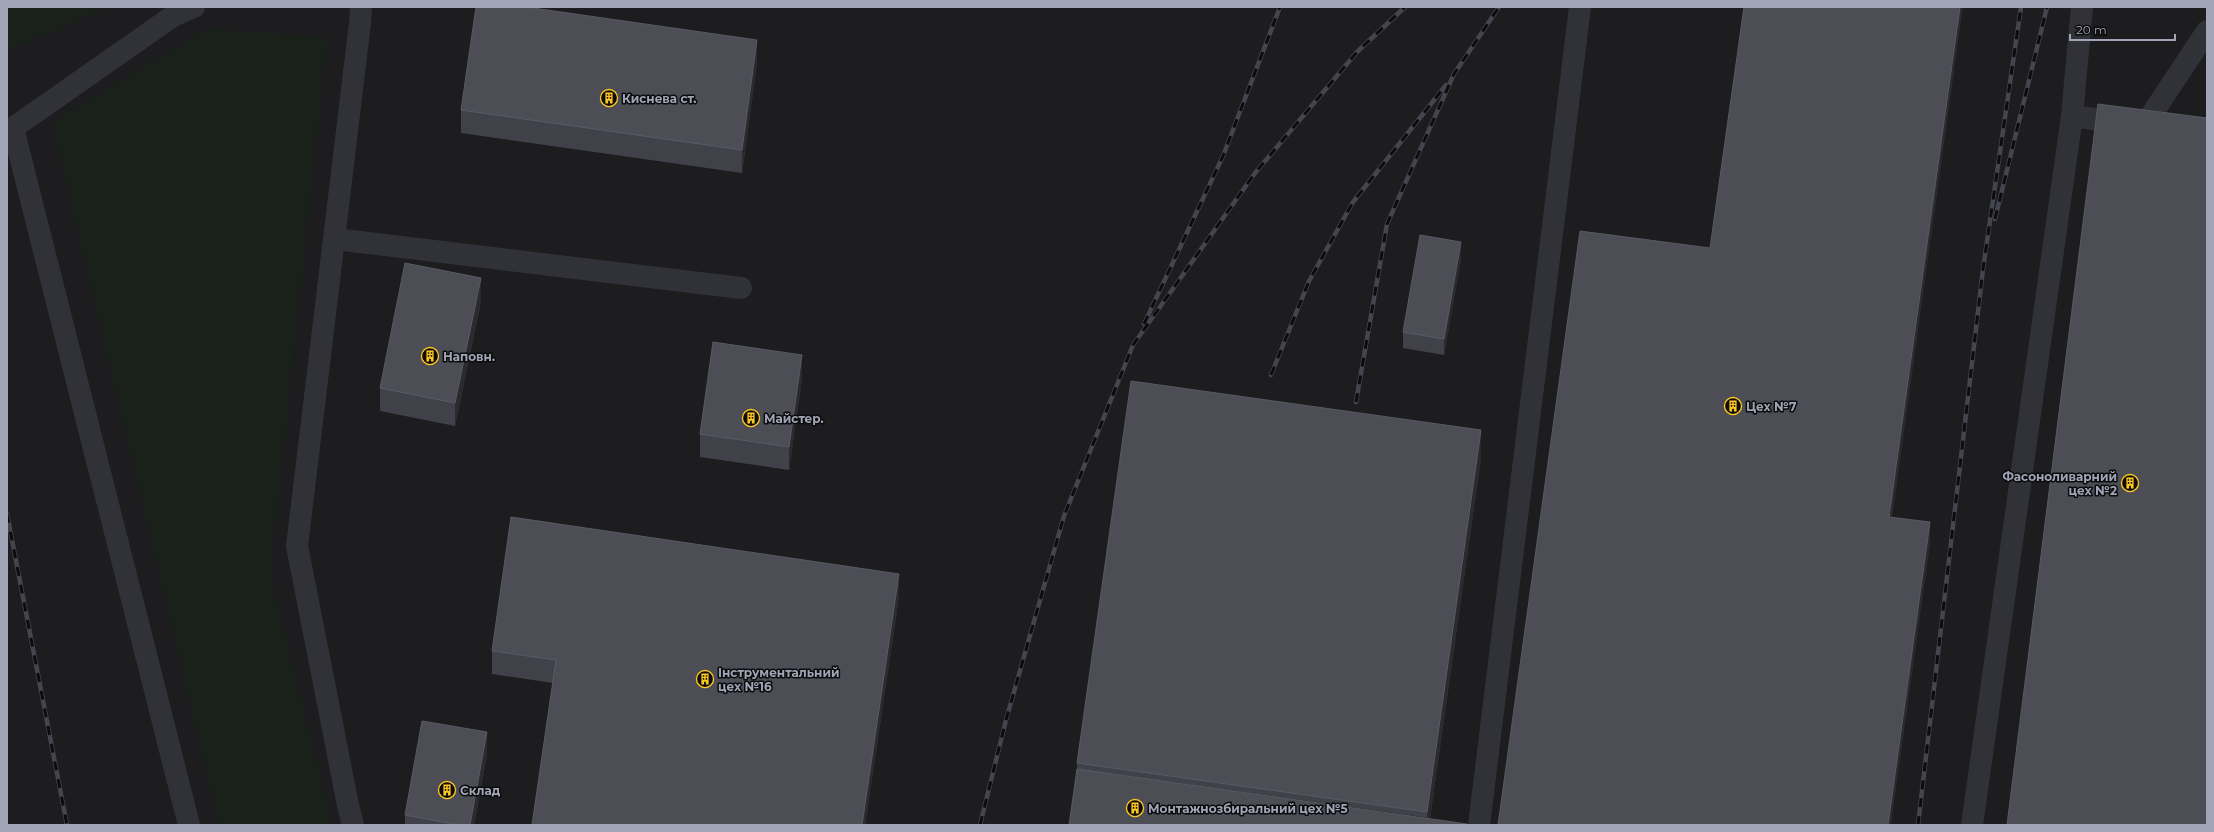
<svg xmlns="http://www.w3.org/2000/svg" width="2214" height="832" viewBox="0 0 2214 832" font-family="Montserrat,sans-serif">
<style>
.built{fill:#1d1d20}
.green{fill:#19211a}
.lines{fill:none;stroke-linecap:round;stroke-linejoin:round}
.minor{stroke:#313238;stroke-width:22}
.rail-casing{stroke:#44464d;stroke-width:4.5}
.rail{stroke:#0c0c0e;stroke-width:3;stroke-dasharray:9;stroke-linecap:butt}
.wall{fill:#414249}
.shaded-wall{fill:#2a2a2f}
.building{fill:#4c4d55;stroke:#595b64}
.labels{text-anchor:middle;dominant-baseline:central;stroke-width:3;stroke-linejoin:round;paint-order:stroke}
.poi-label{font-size:12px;font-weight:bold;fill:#a1a5b5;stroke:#0c0c0e;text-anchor:start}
</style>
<rect width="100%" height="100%" fill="#111113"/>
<rect class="built" x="7" y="7" width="2200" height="818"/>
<g class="green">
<path d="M7,7h99l-90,40 -9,1z"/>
<path d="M208,29l119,8 -57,538 62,250h-113l-167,-703z"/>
</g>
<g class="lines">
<g class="minor">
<path d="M2072,116l10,-109"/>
<path d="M2144,126l63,-95"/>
<path d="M335,239l406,49"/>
<path d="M189,825l-176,-697 160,-112 21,-9"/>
<path d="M353,825l-5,-20 -51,-259 63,-523 1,-16"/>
<path d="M1479,825l101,-818"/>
<path d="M1972,825l100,-709 54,7"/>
</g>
<g class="rail-casing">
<g id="rail">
<path d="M1995,219l52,-212"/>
<path d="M1144,324l79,-168 57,-149"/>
<path d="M1271,375l38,-94 44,-79 93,-117"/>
<path d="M1356,402l31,-178 67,-150 45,-67"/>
<path d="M7,514l60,311"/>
<path d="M980,825l26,-105 58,-204 69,-171 122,-172 102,-121 48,-45"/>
<path d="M1918,825l65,-556 38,-262"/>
</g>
</g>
<use href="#rail" class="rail"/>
</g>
<g class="wall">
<path d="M757,63l-15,110 -281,-40v-23z"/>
<path d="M1461,259l-17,96 -41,-7v-16z"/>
<path d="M481,301l-26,125 -75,-15v-23z"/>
<path d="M802,378l-13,92 -89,-13v-23z"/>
<path d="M1481,458l-51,360 -353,-49v-6z"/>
<path d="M899,597l-34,228h-333l21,-142 -61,-9v-23z"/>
<path d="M487,755l-13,70h-69v-10z"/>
</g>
<g class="shaded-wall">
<path d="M1960,7h3l-74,533v-23z"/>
<path d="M757,40v23l-15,110v-23z"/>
<path d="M1461,242v17l-17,96v-16z"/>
<path d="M481,278v23l-26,125v-23z"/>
<path d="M802,355v23l-13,92v-23z"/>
<path d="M1481,430v28l-52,367h-2v-13z"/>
<path d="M1930,522v23l-39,280h-3z"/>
<path d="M899,574v23l-34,228h-3z"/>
<path d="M487,732v23l-13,70h-4z"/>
</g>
<g class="building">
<path d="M476,7h50l231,33 -15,110 -281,-40z"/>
<path d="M1744,7h216l-71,510 41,5 -42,303h-390l82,-594 130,17z"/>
<path d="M2098,104l109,14v707h-200z"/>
<path d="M1420,235l41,7 -17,97 -41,-7z"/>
<path d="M405,263l76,15 -26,125 -75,-15z"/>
<path d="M713,342l89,13 -13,92 -89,-13z"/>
<path d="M1131,381l350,49 -54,382 -350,-49z"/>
<path d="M511,517l388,57 -37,251h-330l24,-165 -64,-9z"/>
<path d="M422,721l65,11 -17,93h-11l-54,-10z"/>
<path d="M1077,769l390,55v1h-398z"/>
</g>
<defs>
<g id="building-ring" transform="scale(0.9)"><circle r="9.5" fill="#0c0c0e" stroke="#ffc81c" stroke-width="1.5"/><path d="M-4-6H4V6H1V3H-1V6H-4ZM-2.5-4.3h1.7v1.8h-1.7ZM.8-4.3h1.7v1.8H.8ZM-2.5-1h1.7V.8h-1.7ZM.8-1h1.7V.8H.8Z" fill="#ffc81c"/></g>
</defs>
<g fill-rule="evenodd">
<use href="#building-ring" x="609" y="98"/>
<use href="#building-ring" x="430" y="356"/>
<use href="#building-ring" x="1733" y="406"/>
<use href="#building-ring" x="751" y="418"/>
<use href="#building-ring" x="2130" y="483"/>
<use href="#building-ring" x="705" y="679"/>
<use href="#building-ring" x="447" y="790"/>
<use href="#building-ring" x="1135" y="808"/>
</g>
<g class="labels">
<g class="poi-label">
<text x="622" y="98">Киснева ст.</text>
<text x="443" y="356">Наповн.</text>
<text x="1746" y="406">Цех №7</text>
<text x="764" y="418">Майстер.</text>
<text x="2117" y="476" text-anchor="end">Фасоноливарний<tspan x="2117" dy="14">цех №2</tspan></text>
<text x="718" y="672">Інструментальний<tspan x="718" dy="14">цех №16</tspan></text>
<text x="460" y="790">Склад</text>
<text x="1148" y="808">Монтажнозбиральний цех №5</text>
</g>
</g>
<rect width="2214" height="832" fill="none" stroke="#a1a5b5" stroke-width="16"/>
<path d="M2070 34v6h105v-6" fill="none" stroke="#a1a5b5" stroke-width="2"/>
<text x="2076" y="34" font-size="12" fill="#a1a5b5" stroke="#0c0c0e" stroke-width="3" paint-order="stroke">20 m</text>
</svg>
